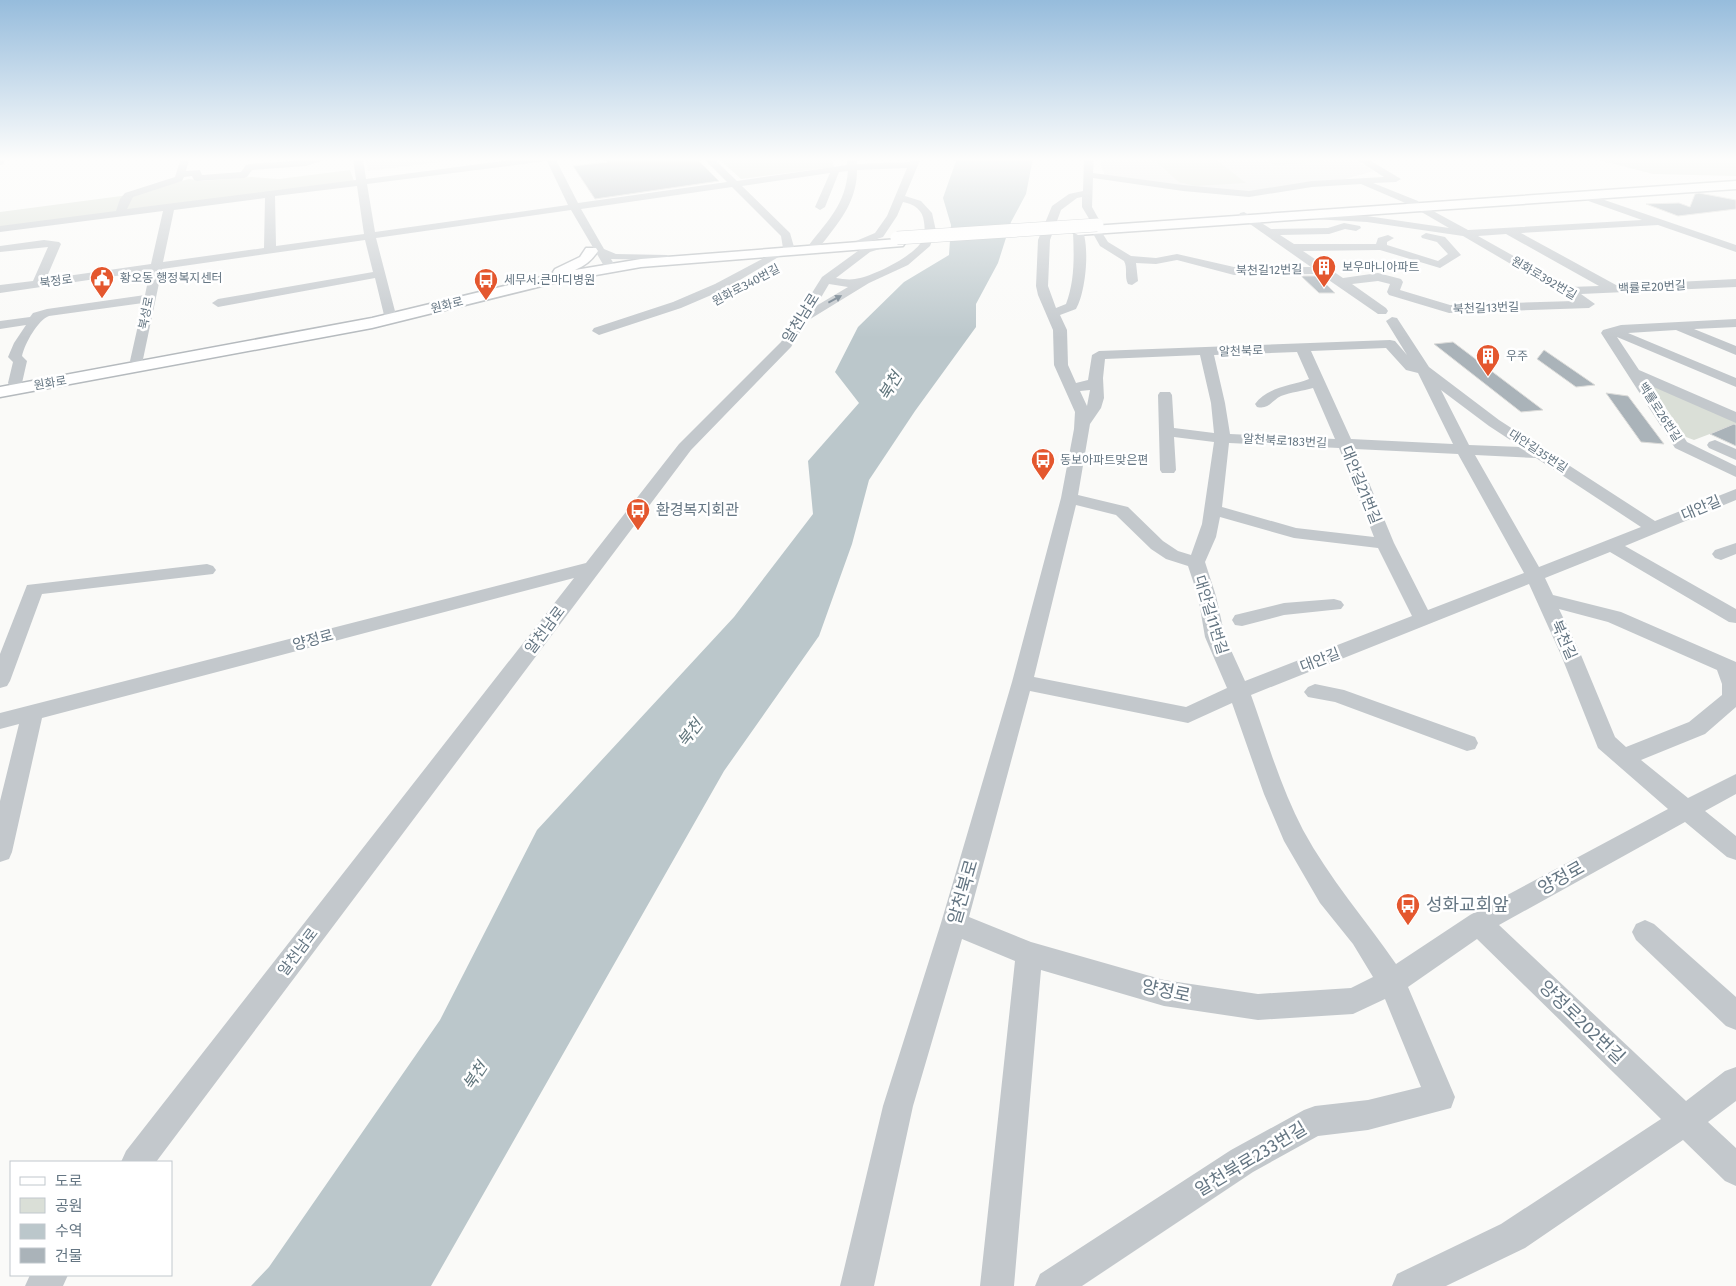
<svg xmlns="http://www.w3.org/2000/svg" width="1736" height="1286" viewBox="0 0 1736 1286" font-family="'Fira Sans','Noto Sans KR',sans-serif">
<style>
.built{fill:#e8e9e9}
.green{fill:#dadfd7}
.water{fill:#bbc7cb}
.building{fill:#aab3b9;stroke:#dcdcda}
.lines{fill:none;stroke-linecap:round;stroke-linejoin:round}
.major-casing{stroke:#b5babe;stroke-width:3}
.minor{fill:#c3c8cc;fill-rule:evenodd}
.major{fill:#fff;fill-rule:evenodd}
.major-bridge-casing{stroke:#b5babe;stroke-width:14;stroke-linecap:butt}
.major-bridge{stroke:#fff;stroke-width:13}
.oneway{fill:#6a7a87}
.labels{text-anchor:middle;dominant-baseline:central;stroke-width:5;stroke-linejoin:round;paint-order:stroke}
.far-poi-label{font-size:12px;fill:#657683;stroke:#fff;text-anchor:start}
.far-street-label{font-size:12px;fill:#657683;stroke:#fff}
.street-label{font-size:15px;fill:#657683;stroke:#fff}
.poi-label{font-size:15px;fill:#657683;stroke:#fff;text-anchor:start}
.water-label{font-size:16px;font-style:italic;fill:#60757c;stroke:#fff}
.near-street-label{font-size:18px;fill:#657683;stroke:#fff}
.near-poi-label{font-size:18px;fill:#657683;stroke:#fff;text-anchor:start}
</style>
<rect width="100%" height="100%" fill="#fafaf8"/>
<g class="built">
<path d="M366,158h106l-104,13z"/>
<path d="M1101,158h251l22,13 -29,8 -40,4 -53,10 -16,-1 -131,-16 -4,-10z"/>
</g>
<g class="green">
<path d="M718,158h113l3,9 -93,12z"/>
<path d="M1152,158h62l32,25 -51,3 -16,-4z"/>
<path d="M1264,158h53l7,4 -49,3z"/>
<path d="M1591,158h145v18l-83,-2z"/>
<path d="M350,170l4,11 -354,46v-15l129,-17 60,-16 14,2 48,-4 28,2z"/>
<path d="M1645,378l91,43v3l-42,16 -8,-3z"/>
</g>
<path class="water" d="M957,158h76l-7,36 -15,28 -13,41 -22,41v23l-61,84 -46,69 -17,64 -33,92 -95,135 -293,515h-180l18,-19 171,-247 97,-190 197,-213 79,-103 -5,-53 51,-58 -24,-31 23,-45 46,-45 45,-27 2,-30 -8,-27z"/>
<g class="building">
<path d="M605,158h91l23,23 -124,18 -22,-33 35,-4z"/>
<path d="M1699,193l37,7v9l-58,7 -32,-12 33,-1 11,4 5,-13z"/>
<path d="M1301,276h17l17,17h-16z"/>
<path d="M1453,342l90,68 -22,2 -87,-68z"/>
<path d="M1544,350l51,35 -19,2 -39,-28z"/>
<path d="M1606,393l22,3 36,48 -23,-2z"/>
<path d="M1734,424l2,1v21l-26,-12z"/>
</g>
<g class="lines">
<g class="major-casing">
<g id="major">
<path d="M1736,181v8l-658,46 -7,-4 7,-4z"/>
<path d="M898,239l5,1 2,3 -2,3 -262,21 -79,14 -190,47 -372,69v-10l372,-69 182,-44 -1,-2 2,-3 25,-12 6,-9h10l2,3c-7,10 -12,14 -23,19l66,-11z"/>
</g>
</g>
<g class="minor">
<path d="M0,158h7l-4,6 -3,1z"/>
<path d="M181,158l8,2 -3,11 14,-1 2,5 39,-3 5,-7 3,-1 83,-6 -26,8 -54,4 -5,7 -3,1 -47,3 -3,-1 -2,-4 -8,1 -2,4 -49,16 -6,12 229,-29 -3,-22h10l3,21 159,-21h30l23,45 149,-21 -24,-24h10l24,23 110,-16v-7h10v6l53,-2 1,-4h10l-16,38 16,5 11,12 4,18 -6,15 -22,19 -39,18 -62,38 -16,26 -100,103 -535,712h-35l5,-11 448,-573 -532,140 -30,134 -3,7 -9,3v-61l19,-77 -19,5v-16l586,-150 93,-119 102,-102 41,-65 40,-29 20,-6 6,3 -2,2 -16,5 -34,26c6,1 13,2 19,1 17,-2 59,-23 67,-38 3,-6 3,-13 2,-19 -1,-12 -10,-18 -21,-20l-6,14 -14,21 -21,7 -6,-3 19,-8 12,-17 20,-48 -50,2c0,26 -12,45 -28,65 -4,5 -8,12 -14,13l-6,-3c20,-26 36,-40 39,-74l-9,1 -14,35 -5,3 -5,-3 15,-34 -88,13 48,47 4,14 -2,2 -69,41 -42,18 -82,27 -7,-4 2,-3 79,-26 42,-18 68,-36 -2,-12 -49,-49 -151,22 23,40 12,5 51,1 2,2 -6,3 -52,-1 3,5 -2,2h-8l-33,-56 -195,28 20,77 -6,4 -6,-4 -9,-37 -157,29 -6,-4 6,-4 155,-27 -8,-32 -203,29 -20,95 -5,1 -7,-4 13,-58 -94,13c-11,4 -24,27 -27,40l5,5 -5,22 -2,3h-10l-2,-3 5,-21 -5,-5 6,-14 12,-18 -26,4v-8l30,-4 3,-4 14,-4 98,-14 5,-24 -150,22v-8l33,-4 15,-34 -48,5v-6l44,-6 15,2 2,2 -15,35 105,-15 12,-53 -163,21v-6l116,-15 4,-12 5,-6 50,-16zM547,161l21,44 -193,27 -8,-48zM357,186l7,48 -88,12 -1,-50zM265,198l-1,50 -101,14 11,-52zM829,284l19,3 -32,19z"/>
<path d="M1084,158h10l-1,15 90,12 66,6 63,-10 72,-4 -30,-19h12l35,21 -5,3 -23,1 45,18 1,2 -1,2h-8l-49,-21 -49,3 -63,10 -66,-6 -90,-13 -1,29 10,18 -3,3 9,14 23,14 25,2 21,-4 57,13h77l-71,-50 -1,-2 1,-2 4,-1 27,17 57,-1 16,-5 16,3 1,2 -5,3 -11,-2 -16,5 -49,1 14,9h82l2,-6 10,-3 6,3 -7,4v3l51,16 10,-7 -11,-12 -15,-4 -1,-2 5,-3 19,4 16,18 -21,13 -60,-18 -77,1 40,27 35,-5 23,6 2,3 -3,8 50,15 124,-4 -111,-65 -96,-14 -55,-3 -5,-3 5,-3 55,3 82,12 -31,-18 -1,-2 1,-2 4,-1 46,25 174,-10 -62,-22v-4l4,-1 152,52v7l-78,-27 -137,8 95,52 120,-6v8l-155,7 14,10 -6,4 -140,5 -60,-18 -2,-3 3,-8 -12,-3 -26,3 34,24 2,3 -2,3h-8l-58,-40 -86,1 -57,-15 -21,4 -20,-1 2,18 -6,4 -4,-1c-4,-7 0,-16 -4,-23l-24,-15 -9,-16 3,-3 -12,-20v-10l-5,1 -16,12 -11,30 -2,46 8,22 10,-4c9,-24 8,-48 7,-73l5,-3 4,1c8,17 4,63 -6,80l-16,6 7,15 1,35 8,18 12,-3 4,-25 7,-4 291,-11 5,1 12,14 -21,-34 6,-4 5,1 32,49 70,53 156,101 81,-32v11l-111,46 111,63v14l-7,-1 -119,-70 -65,26 8,17 68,17 115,50v45l-31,27 -64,26 47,38 48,-24v20l-31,17 31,25v24l-9,-3 -42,-35 -186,103 187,176 39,-30 11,-4v34l-28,21 28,26v38l-11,-5 -42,-41 -158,108 -79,38h-54l5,-12 104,-50 160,-105 -184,-180 -69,48 47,110 -4,11 -83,22 -50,6 -65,36 -171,114h-47l5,-12 191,-124 73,-40 11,-4 53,-6 53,-13 -36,-88 -32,15 -95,6 -94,-14 -123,-36 -27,316h-34l35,-325 -53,-22 -49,167 -39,180h-34l43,-180 58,-183 71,-241 49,-184 13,-69 1,-17 -21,-47 -1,-35 -15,-35 -2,-9 2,-46 14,-34 17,-12 14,-3zM1506,234l93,52 -30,1 -91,-51zM1386,348l20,22 12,3 35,71 -102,-5 -40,-88zM1297,352l12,27c-18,7 -42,8 -54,25l2,3c12,3 15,-7 24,-11 10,-4 22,-5 32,-8l22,51 -105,-5 -5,-31 -11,-48zM1200,355l11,48 3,30 -40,-5 -2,-33 -2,-3h-10l-2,3 2,75 2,3h12l2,-3 -2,-33 40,5 -12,82 -11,31 -13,-4 -15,-10 -35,-34 -50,-12 12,-71 11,-16 3,-10 -1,-20 2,-19zM1090,390l-3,16 -7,-15zM1441,390l48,36 32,21 -52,-2zM1229,443l110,5 35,89 -78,-9 -74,-21zM1355,449l103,5 66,119 -96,37 -34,-67zM1475,455l61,3 105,69 -102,40zM1076,505l40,10 35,34 15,10 22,7 10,30 7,41 22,51 -41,19 -152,-30zM1220,517l74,21 84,10 34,68 -167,65 -20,-44 -9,-41 -11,-34 11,-25zM1529,584l32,71 37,93 70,61 -198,106 -74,49c-31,-45 -67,-86 -93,-134 -22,-42 -36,-90 -52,-135zM1559,609l49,13 109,48 5,14v11l-33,27 -63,25 -11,-10 -34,-82zM1030,691l158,32 44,-20 32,91 20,47 36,62 33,41 20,33 -22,11 -93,6 -94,-14 -133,-38 -62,-25z"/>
<path d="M1736,319v8l-42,2 42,17v9l-60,-25 -48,3 108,45v9l-119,-50 22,33 97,42v11l-87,-38 38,57 49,24v11l-61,-29 -74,-115 2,-3 18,-5z"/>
<path d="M1715,440l21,9v11l-27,-12 -2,-3 2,-3z"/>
<path d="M1736,543v11l-15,6 -6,-2 -3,-4 3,-4z"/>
<path d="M207,564l6,2 3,4 -3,4 -171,20 -32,87 -3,5 -7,2v-34l27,-69z"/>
<path d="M1334,599l7,2 3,4 -3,4 -57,6 -42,11 -7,-1 -3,-5 3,-5 49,-12z"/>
<path d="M1315,684l29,6 131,47 3,6 -3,6 -8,2 -132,-49 -27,-5 -4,-5 4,-5z"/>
<path d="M1645,920l9,4 82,73v33l-10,-4 -90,-86 -4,-8 4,-8z"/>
<path d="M30,1275h38l-5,11h-38z"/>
</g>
<use href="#major" class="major"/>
<g class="major-bridge-casing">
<path id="major-bridge" d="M897,238l200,-13"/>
</g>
<use href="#major-bridge" class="major-bridge"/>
</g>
<defs><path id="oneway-solid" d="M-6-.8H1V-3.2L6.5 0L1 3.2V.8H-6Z" transform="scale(1.25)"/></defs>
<use class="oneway" href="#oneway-solid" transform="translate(835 299) rotate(-28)"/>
<linearGradient id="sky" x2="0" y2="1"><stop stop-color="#96bcdc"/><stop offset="0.47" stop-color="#fdfdfc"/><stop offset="1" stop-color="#fdfdfc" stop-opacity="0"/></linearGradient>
<rect width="1736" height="338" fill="url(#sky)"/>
<defs>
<g id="building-pin" transform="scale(1.25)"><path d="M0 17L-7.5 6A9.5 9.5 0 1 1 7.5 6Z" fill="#e4572e" stroke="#fff"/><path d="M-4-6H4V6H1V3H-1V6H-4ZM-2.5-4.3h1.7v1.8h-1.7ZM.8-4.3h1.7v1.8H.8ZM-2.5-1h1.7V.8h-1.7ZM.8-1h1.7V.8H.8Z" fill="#fff"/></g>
<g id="civic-pin" transform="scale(1.25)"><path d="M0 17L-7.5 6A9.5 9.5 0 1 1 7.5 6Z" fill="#e4572e" stroke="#fff"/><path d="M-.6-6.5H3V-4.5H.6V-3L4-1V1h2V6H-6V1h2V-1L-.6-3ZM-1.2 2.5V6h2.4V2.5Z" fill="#fff"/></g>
<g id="bus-pin" transform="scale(1.25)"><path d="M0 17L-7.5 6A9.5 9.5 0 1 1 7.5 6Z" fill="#e4572e" stroke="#fff"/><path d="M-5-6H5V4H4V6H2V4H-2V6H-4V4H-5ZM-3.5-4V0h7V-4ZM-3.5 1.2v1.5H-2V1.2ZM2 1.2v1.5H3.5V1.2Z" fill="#fff"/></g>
</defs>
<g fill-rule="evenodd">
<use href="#building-pin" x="1324" y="267"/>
<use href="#civic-pin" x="102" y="278"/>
<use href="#bus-pin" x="486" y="280"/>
<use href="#building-pin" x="1488" y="356"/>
<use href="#bus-pin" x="1043" y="460"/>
<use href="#bus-pin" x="638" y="510"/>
<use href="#bus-pin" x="1408" y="905"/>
</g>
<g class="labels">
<g class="far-poi-label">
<text x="1342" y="267">보우마니아파트</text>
<text x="120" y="278">황오동 행정복지센터</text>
<text x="504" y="280">세무서.큰마디병원</text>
<text x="1506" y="356">우주</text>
<text x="1060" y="460">동보아파트맞은편</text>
</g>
<g class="far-street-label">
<text transform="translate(1269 270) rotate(-1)">북천길12번길</text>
<text transform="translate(1544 278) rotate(30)">원화로392번길</text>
<text transform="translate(56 281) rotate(-8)">북정로</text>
<text transform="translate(746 285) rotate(-28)">원화로340번길</text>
<text transform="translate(1652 287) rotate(-3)">백률로20번길</text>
<text transform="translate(447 305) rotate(-14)">원화로</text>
<text transform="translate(1486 308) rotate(-2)">북천길13번길</text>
<text transform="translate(146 313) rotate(-79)">북성로</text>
<text transform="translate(1241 351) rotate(-2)">알천북로</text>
<text transform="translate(50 383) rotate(-10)">원화로</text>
<text transform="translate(1660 412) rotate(57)">백률로26번길</text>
<text transform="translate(1285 441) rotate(3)">알천북로183번길</text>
<text transform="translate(1538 451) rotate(33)">대안길35번길</text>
</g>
<g class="street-label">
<text transform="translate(801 318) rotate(-58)">알천남로</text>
<text transform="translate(1361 485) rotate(68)">대안길21번길</text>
<text transform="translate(1701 508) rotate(-23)">대안길</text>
<text transform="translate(1211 615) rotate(73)">대안길11번길</text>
<text transform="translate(545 630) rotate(-53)">알천남로</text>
<text transform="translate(313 640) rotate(-15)">양정로</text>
<text transform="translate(1564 640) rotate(66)">북천길</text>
<text transform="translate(1320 660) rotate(-21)">대안길</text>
<text transform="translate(298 952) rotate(-53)">알천남로</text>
</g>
<g class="poi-label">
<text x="656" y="510">환경복지회관</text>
</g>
<g class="water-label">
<text transform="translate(890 386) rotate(-59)">북천</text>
<text transform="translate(690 733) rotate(-52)">북천</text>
<text transform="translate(475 1076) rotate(-56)">북천</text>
</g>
<g class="near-street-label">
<text transform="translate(1561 878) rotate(-29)">양정로</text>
<text transform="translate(963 892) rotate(-74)">알천북로</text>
<text transform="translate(1166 991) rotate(12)">양정로</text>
<text transform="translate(1582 1022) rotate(44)">양정로202번길</text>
<text transform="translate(1251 1159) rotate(-31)">알천북로233번길</text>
</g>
<g class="near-poi-label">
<text x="1426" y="905">성화교회앞</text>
</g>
</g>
<rect x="10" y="1161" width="162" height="115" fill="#ffffff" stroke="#c1c8cd"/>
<rect x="20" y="1177" width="25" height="8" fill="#ffffff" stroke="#c1c8cd"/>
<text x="55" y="1186" font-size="15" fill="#657683">도로</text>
<rect x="20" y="1198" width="25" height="15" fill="#dadfd7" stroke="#c1c8cd"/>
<text x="55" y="1211" font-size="15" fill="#657683">공원</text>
<rect x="20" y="1224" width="25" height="15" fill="#bbc7cb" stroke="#c1c8cd"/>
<text x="55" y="1236" font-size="15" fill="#657683">수역</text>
<rect x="20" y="1248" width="25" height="15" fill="#aab3b9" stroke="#c1c8cd"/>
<text x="55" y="1261" font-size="15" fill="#657683">건물</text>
</svg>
